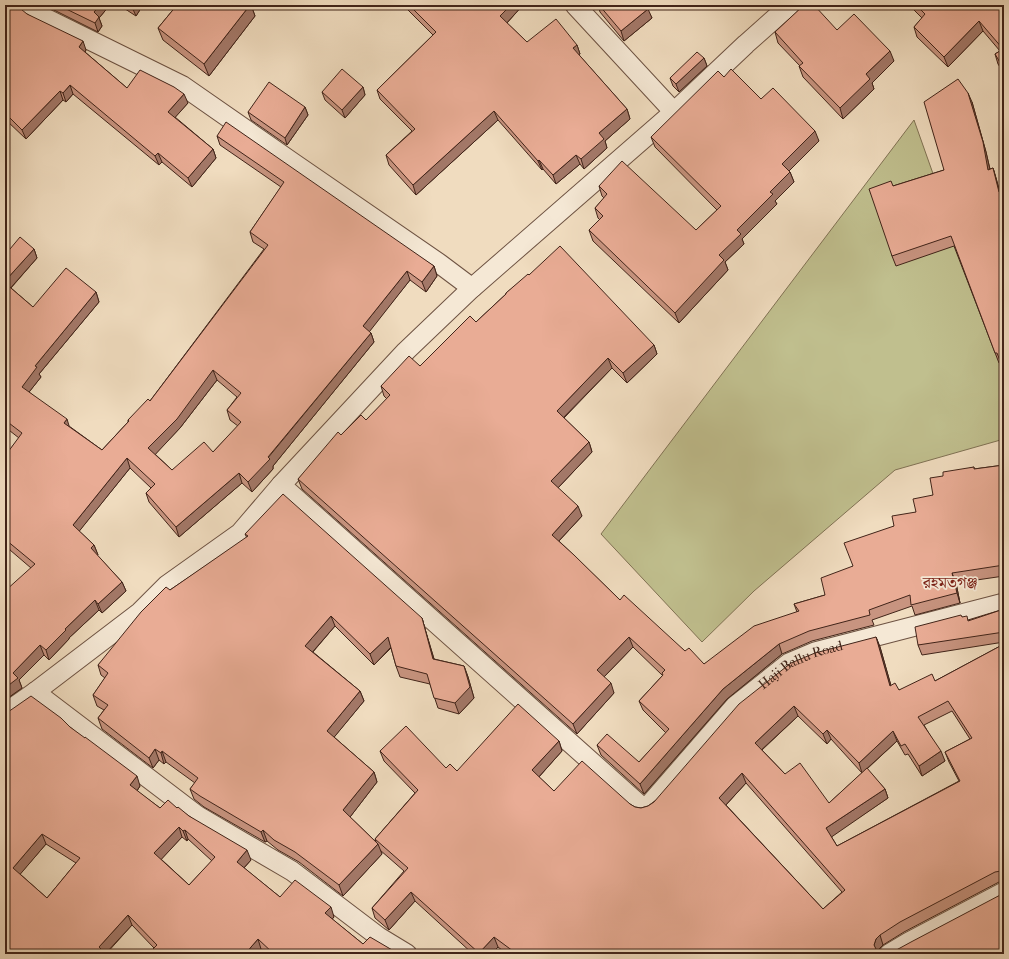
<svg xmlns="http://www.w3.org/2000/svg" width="1009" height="959" viewBox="0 0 1009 959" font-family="'IM FELL French Canon','Noto Serif Bengali',serif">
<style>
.green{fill:#c0bf8e;stroke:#807254}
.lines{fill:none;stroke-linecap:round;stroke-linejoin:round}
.street-casing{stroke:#6d5242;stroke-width:21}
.street{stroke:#f5e8d5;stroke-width:19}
.wall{fill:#c89480;stroke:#412419;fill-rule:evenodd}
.shaded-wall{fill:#a37868;stroke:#412419}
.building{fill:#e9ac95;stroke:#412419;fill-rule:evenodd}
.labels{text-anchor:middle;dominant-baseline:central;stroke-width:3.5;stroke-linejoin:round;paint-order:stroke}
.street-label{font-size:14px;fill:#412419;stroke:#f5e8d5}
.quarter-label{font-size:16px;fill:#7a1f14;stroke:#f5e8d5}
</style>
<rect width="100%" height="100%" fill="#f0dcbf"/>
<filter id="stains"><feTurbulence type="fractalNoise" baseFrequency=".005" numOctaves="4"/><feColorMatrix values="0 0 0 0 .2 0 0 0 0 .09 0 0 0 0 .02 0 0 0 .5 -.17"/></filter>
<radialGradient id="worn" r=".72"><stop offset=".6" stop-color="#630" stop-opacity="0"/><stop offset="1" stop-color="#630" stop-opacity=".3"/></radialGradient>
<path class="green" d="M914,120l90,254v65l-109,31 -141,121 -52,51 -101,-108z"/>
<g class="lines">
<g class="street-casing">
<g id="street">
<path d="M26,5l11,9 146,72 109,76 148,102 32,24"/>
<path d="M575,5l99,107"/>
<path id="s1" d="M281,485l360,321 5,1 3,-2 86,-99 54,-43 26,-11 189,-49"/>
<path d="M35,692l163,124 94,55 87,66 28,17"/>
<path d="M5,713l30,-21 105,-80 27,-27 73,-52 41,-48 125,-134 66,-63 202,-176 72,-68 44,-39"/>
<path d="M889,954l20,-12 95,-50"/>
</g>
</g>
<use href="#street" class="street"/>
</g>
<g class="wall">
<path d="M5,5l22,9 59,36 -1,2 42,36 61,15 -13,14 38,32 3,9 -24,29 -30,-25 -3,3 -86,-71 -7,8 -3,-2 -37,39 -20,-19 -1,1z"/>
<path d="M44,5h66l-11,13 3,8 -4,6z"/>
<path d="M119,5h24l-7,11z"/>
<path d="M177,5h74l4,11 -46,60 -46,-36 -5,-12z"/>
<path d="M399,5h124l-16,18 20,19 50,3 3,9 -1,1 48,54 3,10 -25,22 2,7 -23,21 -4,-5 -24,20 -13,-15 -1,1 -44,-50 -82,75 -27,-30 -3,-10 26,-24 -32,-32 -3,-9 56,-55 -30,-30 -1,2z"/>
<path d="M598,5h47l7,13 -28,23 -24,-29z"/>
<path d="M909,5h89l6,8v60l-6,-9 -3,-10 5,-3 -17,-20 -35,36 -31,-30 -3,-10 8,-9z"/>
<path d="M837,30l57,31 -22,22 2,6 -31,30 -40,-42 -4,-11h1l-22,-23 -3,-11z"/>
<path d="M704,58l3,8 -28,26 -6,-6 -3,-8z"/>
<path d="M724,77l37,22 58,42 -30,30 1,1 4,10 -19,19 2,3 -35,35 2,5 -19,18 3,8 -49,53 -86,-82 -4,-11 11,-10 -2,-2 -3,-10 9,-10 -2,-2 -3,-10 97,44 21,-20 -62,-63 -4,-10z"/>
<path d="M363,87l2,8 -20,23 -20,-18 -3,-8z"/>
<path d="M972,102l14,50 4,17 3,-1 3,10 4,14v171h-1l-45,-117 -58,20 -4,-10 1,-70 51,-16z"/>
<path d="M305,107l3,8 -21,30 -36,-25 -3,-8z"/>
<path d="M217,136l217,130 3,10 -11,16 -16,-12 -41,51 2,2 3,9 -101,124v3l-21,23 -10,-9 -63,54 -30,-35 -3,-9 5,-5 -21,-20 -51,63 15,14 4,10h-1l25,27 4,9 -24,22 -3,-3 -30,28v1l-20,21 -5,-5 -25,25 3,8 -17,12 26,-132 -21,-18 -2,2 -3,-3v-93l14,-18 -14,-11v-172l29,-6 3,9 -26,30 22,19 63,-15 3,10 -60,72 2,3 -12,15 40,34 33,24 26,-28v-2l22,-19 114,-152 -11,-7 -3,-10 31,-45 -61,-42zM217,380l20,17 -10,13 3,10 8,6 -25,26 -41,18 -17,-16 25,-26z"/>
<path d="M529,275l125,70 3,9 -30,29 -15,-15 -48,50 25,24 3,10 -34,36 24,28 -23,25 61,59 65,51 19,13 93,-52 -3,-8 31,-9 28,-29 41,-40 22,-14 17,-17 10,-19 31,-9v2l30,-4v111l-48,7 4,20 -45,12 -3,-9 -40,14 2,5 -62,16 -30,13 -55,45 -83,95 -43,-39 -4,-10 42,17 27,-29 -23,-23 -4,-9 24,-26h-1l-29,-28 -29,30 10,16 -37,41 -275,-245 -4,-10 43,-44 25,-15 21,-21 -3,-3 -3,-10 39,-20 56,-44 30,-28v-1z"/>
<path d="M245,534l177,84 3,11 9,30 30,7 4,11 6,21 -15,16 -21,-6 -8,-24 -30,-7 -4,-11 -5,-18 -17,17 -39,-39 -22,26 47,39 4,10 -30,36 40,35 3,10 -27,35 26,25 -1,-3 40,-46 -31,-32 -4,-10 77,20 102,-30 3,10 -23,26 15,14 76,13 5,3 6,1 7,-2 228,-169 4,10 11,39 8,4 36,-9 69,-37v237l-5,1 -95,50 -21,13 -4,4v3l2,2h-374l-9,-7 -7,7h-18l-58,-53 -26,29 -14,-12 -3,-10 32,-37 -24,-21 2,4 -39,42 -44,-34 -21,-12 -11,-9 -2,1 -61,-35 -10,-8 -4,-10 5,-6 -29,-21 -2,2 -5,-4 -6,8 -51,-39 -4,-11 6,-8 -7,-4 -4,-11 12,-17 -4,-3 -3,-10 72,-75 77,-52zM952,711l18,28 -25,13 4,10 10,19 -122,65 -6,-10 57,-38 -3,-9 -18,-20 30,-28 8,14 3,-1 14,22 23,-15 -21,-36zM798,716l29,28 4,-5 31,34 -33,30 -44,-29 -23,-24zM746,783l96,109 -19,17 -97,-104z"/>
<path d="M1004,609v33l-82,13 -4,-10 44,-28 6,3z"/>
<path d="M5,713l65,14 70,59 -3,5 23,17h17l12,8 62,44 -7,8 36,29 54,20 -2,2 31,25 36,10h-132l-6,-5 -107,-1 -22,-23 -26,29h-101zM182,837l5,4 1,-2 24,22 -23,24 -28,-26zM46,844l30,19 -29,35 -27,-24z"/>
</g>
<g class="shaded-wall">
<path d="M100,5h10l-11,13 3,8 -4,6 -3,-9 -1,-11z"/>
<path d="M134,5h9l-7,11 -4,-9z"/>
<path d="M250,5h1l4,11 -46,60 -5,-12z"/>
<path d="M511,5h12l-19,21 -4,-10z"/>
<path d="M648,9l4,9 -28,23 -3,-10z"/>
<path d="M979,21l4,10 -35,36 -4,-10z"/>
<path d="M83,41l3,9 -4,6 -3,-9z"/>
<path d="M577,45l3,9 -4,3 -3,-9z"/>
<path d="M890,51l4,10 -22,22 2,6 -31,30 -3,-11 26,-34z"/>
<path d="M704,58l3,8 -28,26 -3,-8z"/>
<path d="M70,85l3,9 -7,8 -3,-9z"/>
<path d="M363,87l2,8 -20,23 -3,-8z"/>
<path d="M60,91l3,9 -37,39 -4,-9z"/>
<path d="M968,93l4,9 14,50 6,27 -4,-9z"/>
<path d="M184,94l4,9 -16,18 -4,-9z"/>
<path d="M305,107l3,8 -21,30 -2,-7z"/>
<path d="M627,109l3,10 -25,22 2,7 -23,21 -3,-10 18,-26z"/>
<path d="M494,111l4,9 -82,75 -3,-10z"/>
<path d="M815,131l4,10 -33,33 -4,-10z"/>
<path d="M213,149l3,9 -24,29 -4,-9z"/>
<path d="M158,153l4,9 -3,3 -4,-9z"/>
<path d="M576,155l4,9 -24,20 -3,-9z"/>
<path d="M539,160l4,9 -1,1 -4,-9z"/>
<path d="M993,168l3,10 6,24 -3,-10z"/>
<path d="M790,172l4,10 -19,19 2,3 -35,35 2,5 -19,18 3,8 -49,53 -4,-10 62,-83 33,-38z"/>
<path d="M34,249l3,9 -30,34 -2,-7v-4z"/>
<path d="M434,266l3,10 -11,16 -4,-10z"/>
<path d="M407,271l3,9 -44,56 -3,-10z"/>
<path d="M96,292l3,10 -60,72 2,3 -15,19 -4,-9 13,-21z"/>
<path d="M371,333l3,9 -101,124v3l-21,23 -4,-10z"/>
<path d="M654,345l3,9 -30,29 -4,-10z"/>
<path d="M608,358l4,10 -52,53 -3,-10z"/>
<path d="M213,370l4,10 -37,48 -28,30 -4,-10z"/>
<path d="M67,419l3,10 -6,-6z"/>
<path d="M589,442l3,10 -37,39 -4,-10z"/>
<path d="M127,458l3,10 -53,66 -4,-9z"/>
<path d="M239,473l3,10 -63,54 -3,-10z"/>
<path d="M578,506l4,10 -27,29 -3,-10z"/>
<path d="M6,540l4,10 -2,2 -3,-9z"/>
<path d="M94,545l4,10 -3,3 -4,-10z"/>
<path d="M952,573l4,10 4,20 -3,-10z"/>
<path d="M122,582l4,9 -24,22 -4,-9z"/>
<path d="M95,600l4,10 -30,28v1l-20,21 -3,-10 19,-21z"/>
<path d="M331,616l4,10 -26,30 -4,-10z"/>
<path d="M422,618l3,11 12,40 -4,-10z"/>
<path d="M388,637l3,10 -17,18 -4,-11z"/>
<path d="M629,637l4,10 -32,33 -4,-10z"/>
<path d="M876,637l4,10 14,49 -4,-10z"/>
<path d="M779,644l3,10 -55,45 -83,95 -4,-10 83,-95z"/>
<path d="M40,645l4,10 -25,25 3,8 -17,12v-12l8,-15z"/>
<path d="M464,666l4,11 6,21 -15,16 -4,-11z"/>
<path d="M611,683l3,10 -37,41 -4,-10z"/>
<path d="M360,691l4,10 -33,40 -4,-10z"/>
<path d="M794,706l4,10 -40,37 -3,-10z"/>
<path d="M827,730l4,9 -4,5 -4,-10z"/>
<path d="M893,731l4,10 -35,32 -3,-10z"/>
<path d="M559,741l3,10 -26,29 -4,-10z"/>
<path d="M155,749l4,11 -6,8 -4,-10z"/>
<path d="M162,751l4,11 -2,2 -3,-11z"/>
<path d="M941,751l4,10 -23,15 -3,-10z"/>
<path d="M374,772l3,10 -30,39 -4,-11z"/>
<path d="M742,773l4,10 -23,25 -4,-10z"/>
<path d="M137,776l3,10 -6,9 -4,-10z"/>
<path d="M885,789l3,9 -58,40 -4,-10z"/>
<path d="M179,827l3,10 -24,26 -4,-10z"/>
<path d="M185,830l3,9 -1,2 -4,-10z"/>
<path d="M263,830l4,11 -2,1 -4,-10z"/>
<path d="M42,834l4,10 -29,34 -4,-10z"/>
<path d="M378,844l4,10 -39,42 -4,-11z"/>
<path d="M247,850l4,10 -11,12 -3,-10z"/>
<path d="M411,892l4,9 -26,29 -4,-10z"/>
<path d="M331,907l3,10 -5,6 -4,-10z"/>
<path d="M128,915l4,10 -27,29 -6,-7z"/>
<path d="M880,935l3,10 -4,4 -1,5h-1l-3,-9 2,-6z"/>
<path d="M494,937l4,10 -7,7h-12v-1z"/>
<path d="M258,939l3,10 -4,5h-12z"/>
</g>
<g class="building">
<path d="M5,5h11l11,9 56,27 -4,6 48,41 13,-18 34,17 10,7 -16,18 45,37 -25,29 -30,-25 -3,3 -85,-71 -7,8 -3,-2 -38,39 -17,-17z"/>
<path d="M58,5h42l-6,7 5,5 -4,6z"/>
<path d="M177,5h73l-46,59 -46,-36z"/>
<path d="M409,5h102l-11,11 27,26 29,-23 21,26 -4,3 54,61 -28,24 5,6 -23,20 -5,-4 -23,20 -14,-15 -1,1 -44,-50 -81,74 -27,-30 29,-26 -38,-39 59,-58z"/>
<path d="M599,5h46l3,4 -27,22z"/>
<path d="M804,5h10l23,25 17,-16 36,37 -24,23 4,5 -30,29 -41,-42 4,-3 -28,-31z"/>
<path d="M916,5h82l6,8v56l-9,-15 8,-5 -24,-28 -35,36 -30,-30 11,-13z"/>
<path d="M697,52l7,6 -28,26 -6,-6z"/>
<path d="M342,69l21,18 -21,23 -20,-18z"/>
<path d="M731,69l30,30 12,-11 42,43 -33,33 8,8 -20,20 3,2 -36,36 4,4 -22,21 5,5 -49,53 -86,-83 14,-14 -8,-8 12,-14 -8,-8 23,-25 74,69 25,-24 -70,-69 67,-66 6,6z"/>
<path d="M958,79l10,14 15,49 5,28 5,-2 6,24 5,-1v180l-7,-18h-2l-44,-117 -59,20 -23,-67 22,-8 2,5 51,-16 -20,-68z"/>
<path d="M269,82l36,25 -20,31 -37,-26z"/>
<path d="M226,122l208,144 -12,16 -15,-11 -44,55 8,7 -103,124 2,2 -22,23 -9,-9 -63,54 -30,-34 9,-9 -28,-26 -54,67 21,20 -3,3 31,34 -24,22 -3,-4 -30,29 1,1 -20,20 -6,-5 -27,28 5,5 -13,10v-97l30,-27 -29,-24 -1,2v-86l17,-23 -17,-13v-137l28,24 33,-39 30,24 -61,74 2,1 -15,20 45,32 -3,4 38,27 27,-29 -1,-1 20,-21 2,2 118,-156 -18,-13 34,-50 -67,-46zM213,370l28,23 -14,17 14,12 -28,30 -9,-10 -32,28 -24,-22 29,-29z"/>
<path d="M20,237l14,12 -29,32v-26z"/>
<path d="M560,246l94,99 -31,28 -15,-15 -51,53 32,31 -38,39 27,25 -26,29 22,20 46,45 4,-5 61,56 4,-3 15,16 50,-38 45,-15 -5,-7 31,-9 -4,-17 32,-12 -9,-23 50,-17 -2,-10 24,-4 -3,-13 20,-4 -3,-17 13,-2v-4l31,-5v2l30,-4v100l-52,8 5,20 -46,12 -1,-10 -41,15 1,5 -61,16 -30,13 -56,45 -83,95 -43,-39 10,-11 32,28 30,-33 -30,-28 24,-26 -1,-2 3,-3 -36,-33 -32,33 14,13 -38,41 -275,-245 40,-47 3,3 20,-20 5,5 24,-25 -9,-9 28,-30 11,10 50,-50 6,6 30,-28v-1l22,-19 1,1z"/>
<path d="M283,494l139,124 11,41 31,7 6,21 -15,16 -21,-5 -7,-24 -31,-8 -8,-29 -18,17 -39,-38 -26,30 55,45 -33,40 47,41 -31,38 35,34 -39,41 -44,-33 -21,-12 -11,-10 -2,2 -61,-36 -10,-7 8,-11 -36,-27 -1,2 -6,-4 -6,9 -51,-40 10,-13 -15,-10 15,-22 -10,-8 43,-53 25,-25 4,3 78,-54 -3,-2z"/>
<path d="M1004,609v23l-86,13 -3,-18 46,-12 1,2 5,-1 1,5z"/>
<path d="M876,637l14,49 5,-3 4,7 33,-16 3,7 69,-37v228l-3,-1 -6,1 -95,50 -20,13 -4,4 -2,6 2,4 5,5h-364l-23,-17 -15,16 -68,-61 -26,28 -13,-12 36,-40 -33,-29 43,-49 -38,-39 26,-25 40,42 4,-4 7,7 61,-67 41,37 -27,29 22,21 28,-30 48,43 5,3 6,1 7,-2 6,-4 85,-98 52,-41 24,-10zM948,701l24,37 -27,14 15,29 -123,65 -11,-18 59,-39 -18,-21 -38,35 -29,-40 -15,11 -30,-31 39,-37 29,28 4,-4 32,33 34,-32 8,15 4,-2 14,22 22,-15 -23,-34zM742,773l103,117 -22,19 -104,-111z"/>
<path d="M31,696l30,22 9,9 15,11v-1l52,39 -7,9 30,23 8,-8 9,8 1,-1 11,9 58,34 -10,12 43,35 15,-17 36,27 -6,6 38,31 7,-7 29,17h-125l-16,-15 -13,15h-97l9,-9 -29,-30 -29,32 7,7h-101v-241l3,-1zM179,827l4,4 2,-1 30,27 -26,28 -35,-32zM42,834l38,24 -33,40 -34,-30z"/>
<path d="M1004,893v61h-115l22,-12z"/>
</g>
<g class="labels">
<g class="street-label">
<text stroke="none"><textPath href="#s1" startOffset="701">Haji Ballu Road</textPath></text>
</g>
<g class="quarter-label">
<text x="950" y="582">রহমতগঞ্জ</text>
</g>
</g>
<rect width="1009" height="959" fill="none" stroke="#f0dcbf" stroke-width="20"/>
<rect x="6" y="6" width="997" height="947" fill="none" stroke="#412419" stroke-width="2"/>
<rect x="10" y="10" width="989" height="939" fill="none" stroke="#412419"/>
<rect width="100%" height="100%" filter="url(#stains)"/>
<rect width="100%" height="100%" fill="url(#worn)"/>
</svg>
